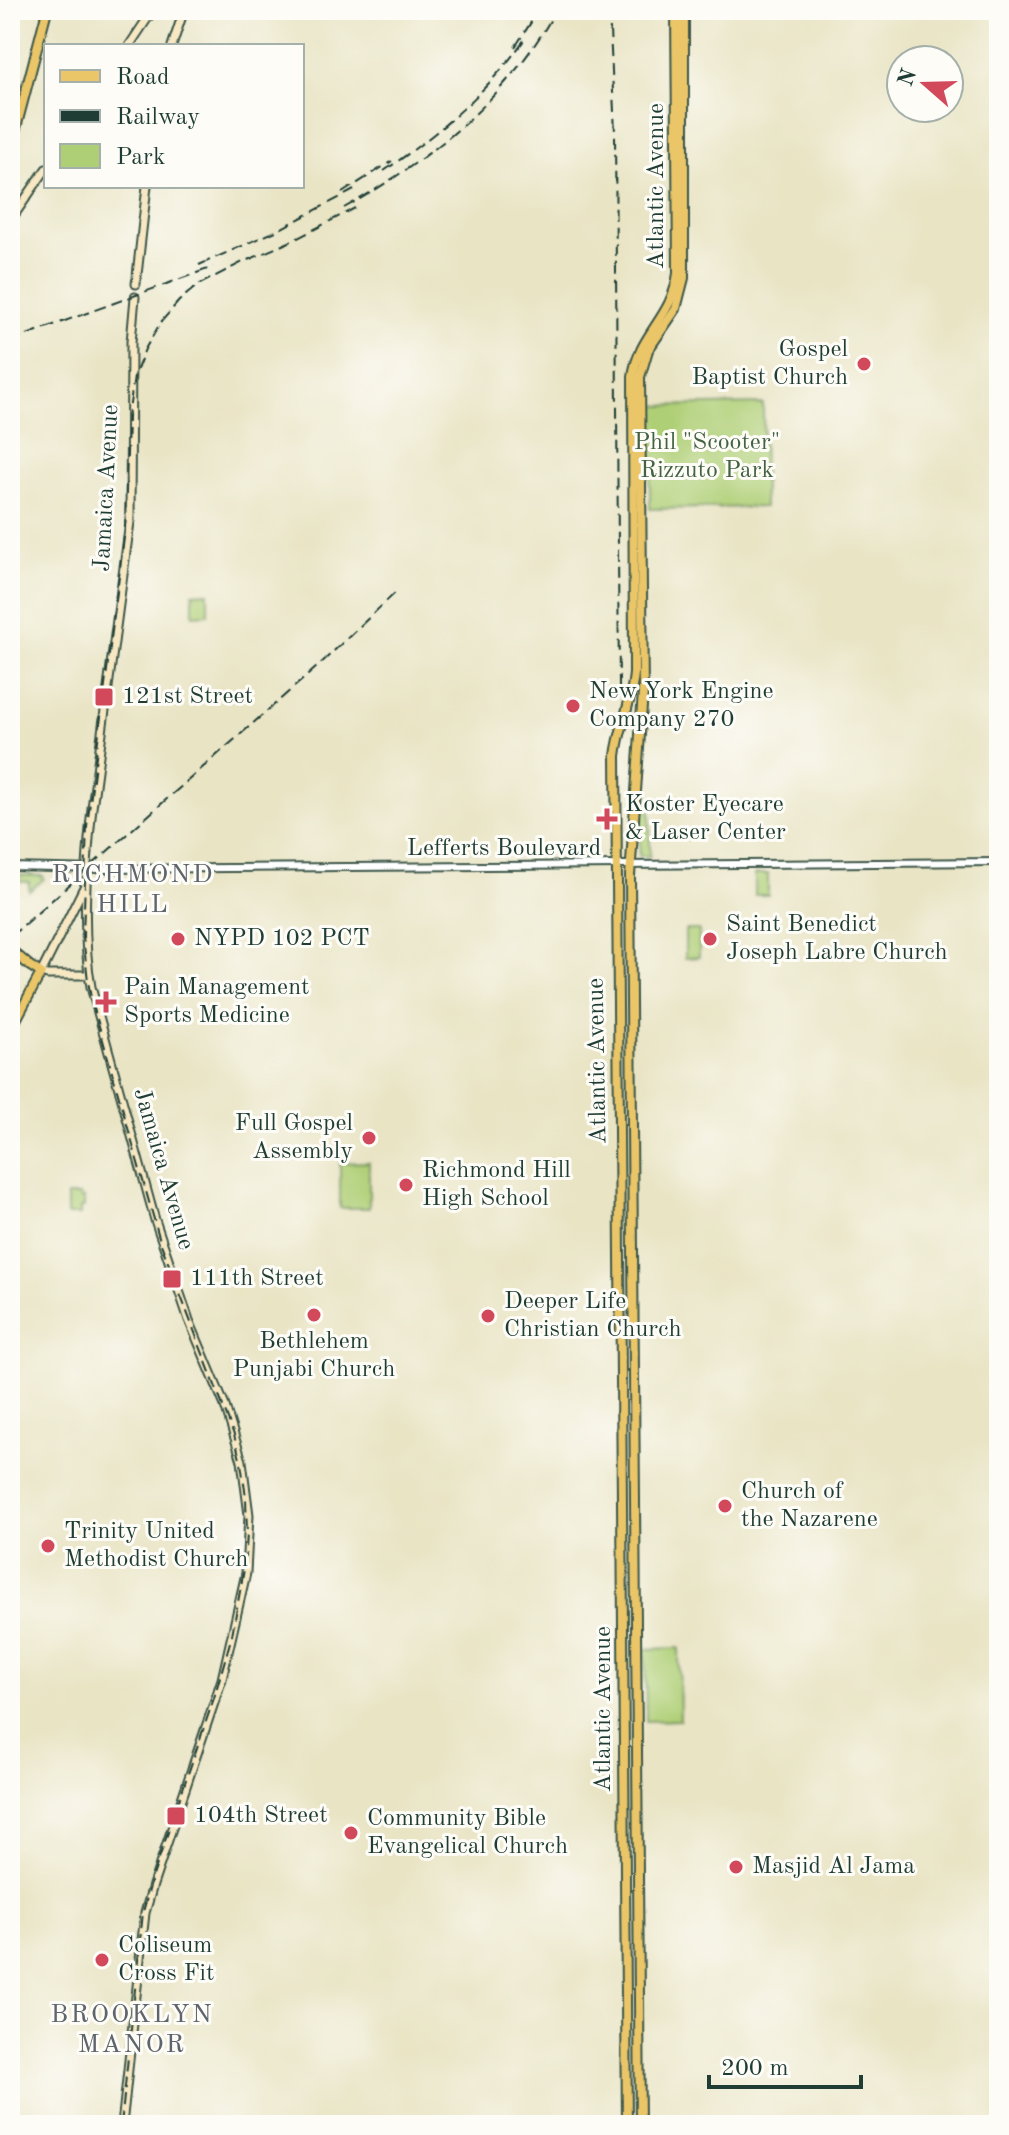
<svg xmlns="http://www.w3.org/2000/svg" width="1009" height="2135" viewBox="0 0 1009 2135" font-family="'Old Standard TT',serif">
<style>
.green{fill:#afcf76;stroke:#678655;stroke-width:2}
.lines{fill:none;stroke-linecap:round;stroke-linejoin:round}
.tertiary-casing{stroke:#3d564a;stroke-width:10}
.secondary-casing{stroke:#3d564a;stroke-width:11}
.primary-casing{stroke:#3d564a;stroke-width:12}
.tertiary{stroke:#fff;stroke-width:6}
.secondary{stroke:#f7e8c3;stroke-width:7}
.primary{stroke:#eac669;stroke-width:8}
.rail{stroke:#1f3d34;stroke-width:2;stroke-dasharray:12 6;stroke-linecap:butt}
.poi-dot{fill:#d1495b;stroke:#fdfcf7;stroke-width:3}
.labels{text-anchor:middle;dominant-baseline:central;stroke-width:6;stroke-linejoin:round;paint-order:stroke}
.street-label{font-size:24px;fill:#1f3d34;stroke:#fdfcf7}
.poi-label{font-size:24px;fill:#1f3d34;stroke:#fdfcf7;text-anchor:start}
.park-label{font-size:24px;fill:#436244;stroke:#fdfcf7}
.neighbourhood-label{font-size:26px;letter-spacing:2px;fill:#5e656c;stroke:#fdfcf7}
</style>
<rect width="100%" height="100%" fill="#fdfcf7"/>
<filter id="ink" filterUnits="userSpaceOnUse"><feTurbulence type="fractalNoise" baseFrequency=".0125" numOctaves="2"/><feDisplacementMap in="SourceGraphic" scale="16" xChannelSelector="R" yChannelSelector="G"/><feConvolveMatrix kernelMatrix="1 2 1 2 8 2 1 2 1" color-interpolation-filters="sRGB"/></filter>
<filter id="wash" filterUnits="userSpaceOnUse"><feTurbulence type="fractalNoise" baseFrequency=".006" numOctaves="4" result="noise"/><feDisplacementMap in="SourceGraphic" scale="32" xChannelSelector="R" yChannelSelector="G"/><feGaussianBlur stdDeviation="1.8" result="paint"/><feColorMatrix in="noise" values="0 0 0 0 0 0 0 0 0 0 0 0 0 0 0 0 0 1.4 0 .05"/><feComposite in="paint" operator="in"/></filter>
<g filter="url(#wash)">
<rect width="100%" height="100%" fill="#e9e4c4"/>
<g class="green">
<path d="M763,404l1,103 -114,2 -1,-103z"/>
<path d="M208,592v22l-15,1v-22z"/>
<path d="M643,804h7v52h-11z"/>
<rect x="755" y="874" width="13" height="21"/>
<path d="M10,875l33,1 1,3 -15,12v-9l-19,-1z"/>
<path d="M685,930h14v27l-14,1z"/>
<path d="M369,1162v46h-29v-45z"/>
<path d="M67,1196h13v3h4v9h-4v7h-13z"/>
<path d="M679,1648l1,72 -34,1 -1,-72z"/>
</g>
</g>
<g filter="url(#ink)">
<g class="lines">
<g class="tertiary-casing">
<path id="tertiary" d="M10,867l90,2 899,-7"/>
</g>
<g class="secondary-casing">
<g id="secondary">
<path d="M129,46l24,-36"/>
<path d="M172,46l12,-36"/>
<path d="M10,221l36,-52"/>
<path d="M136,284l11,-98"/>
<path d="M85,885l-44,88 6,2h42"/>
<path d="M122,2125l23,-212 8,-28 69,-206 24,-106 3,-58 -7,-54 -17,-55 -36,-86 -34,-100 -64,-233c-10,-55 -5,-124 1,-179l38,-286 1,-180 4,-45"/>
</g>
</g>
<g class="primary-casing">
<g id="primary">
<path d="M10,151l37,-141"/>
<path d="M10,949l20,17 11,7 -31,58"/>
<path d="M627,2125l-11,-1369c3,-28 16,-54 18,-83l-1,-297c6,-42 40,-59 45,-103l-2,-263"/>
<path d="M640,2125l-10,-1249 13,-184 -3,-315 8,-27 28,-41 8,-31v-268"/>
</g>
</g>
<use href="#tertiary" class="tertiary"/>
<use href="#secondary" class="secondary"/>
<use href="#primary" class="primary"/>
<g class="rail">
<path d="M609,10l6,122 4,556"/>
<path d="M515,47l24,-37"/>
<path d="M384,171c52,-36 103,-78 140,-131"/>
<path d="M342,193l50,-32"/>
<path d="M344,208c86,-48 164,-110 212,-198"/>
<path d="M199,265l79,-35 76,-40"/>
<path d="M10,341l203,-74"/>
<path d="M10,937l307,-270 79,-75"/>
<path d="M121,2125l22,-213 9,-33 62,-181 18,-63 13,-71 2,-30 -1,-37 -5,-34 -7,-28 -73,-191 -70,-246 -3,-17 -5,-45 4,-110 38,-296 3,-113 6,-40 11,-28 16,-27 18,-21 19,-16 45,-23 51,-22 61,-32"/>
</g>
</g>
</g>
<g class="poi-dot">
<circle cx="864" cy="364" r="8"/>
<rect x="94" y="687" width="20" height="20" rx="4"/>
<circle cx="573" cy="706" r="8"/>
<path d="M603 807h8v8h8v8h-8v8h-8v-8h-8v-8h8z"/>
<circle cx="178" cy="939" r="8"/>
<circle cx="710" cy="939" r="8"/>
<path d="M102 990h8v8h8v8h-8v8h-8v-8h-8v-8h8z"/>
<circle cx="369" cy="1138" r="8"/>
<circle cx="406" cy="1185" r="8"/>
<rect x="162" y="1269" width="20" height="20" rx="4"/>
<circle cx="314" cy="1315" r="8"/>
<circle cx="488" cy="1316" r="8"/>
<circle cx="725" cy="1506" r="8"/>
<circle cx="48" cy="1546" r="8"/>
<rect x="166" y="1806" width="20" height="20" rx="4"/>
<circle cx="351" cy="1833" r="8"/>
<circle cx="736" cy="1867" r="8"/>
<circle cx="102" cy="1960" r="8"/>
</g>
<g class="labels">
<g class="street-label">
<text transform="translate(657 186) rotate(-90)">Atlantic Avenue</text>
<text transform="translate(107 488) rotate(-87)">Jamaica Avenue</text>
<text x="504" y="849">Lefferts Boulevard</text>
<text transform="translate(598 1061) rotate(-91)">Atlantic Avenue</text>
<text transform="translate(163 1169) rotate(74)">Jamaica Avenue</text>
<text transform="translate(604 1709) rotate(-90)">Atlantic Avenue</text>
</g>
<g class="poi-label">
<text x="848" y="350" text-anchor="end">Gospel<tspan x="848" dy="28">Baptist Church</tspan></text>
<text x="589" y="692">New York Engine<tspan x="589" dy="28">Company 270</tspan></text>
<text x="122" y="697">121st Street</text>
<text x="625" y="805">Koster Eyecare<tspan x="625" dy="28">&amp; Laser Center</tspan></text>
<text x="726" y="925">Saint Benedict<tspan x="726" dy="28">Joseph Labre Church</tspan></text>
<text x="194" y="939">NYPD 102 PCT</text>
<text x="124" y="988">Pain Management<tspan x="124" dy="28">Sports Medicine</tspan></text>
<text x="353" y="1124" text-anchor="end">Full Gospel<tspan x="353" dy="28">Assembly</tspan></text>
<text x="422" y="1171">Richmond Hill<tspan x="422" dy="28">High School</tspan></text>
<text x="190" y="1279">111th Street</text>
<text x="504" y="1302">Deeper Life<tspan x="504" dy="28">Christian Church</tspan></text>
<text x="314" y="1342" text-anchor="middle">Bethlehem<tspan x="314" dy="28">Punjabi Church</tspan></text>
<text x="741" y="1492">Church of<tspan x="741" dy="28">the Nazarene</tspan></text>
<text x="64" y="1532">Trinity United<tspan x="64" dy="28">Methodist Church</tspan></text>
<text x="194" y="1816">104th Street</text>
<text x="367" y="1819">Community Bible<tspan x="367" dy="28">Evangelical Church</tspan></text>
<text x="752" y="1867">Masjid Al Jama</text>
<text x="118" y="1946">Coliseum<tspan x="118" dy="28">Cross Fit</tspan></text>
</g>
<g class="park-label">
<text x="707" y="443">Phil "Scooter"<tspan x="707" dy="28">Rizzuto Park</tspan></text>
</g>
<g class="neighbourhood-label">
<text x="133" y="875">RICHMOND<tspan x="133" dy="30">HILL</tspan></text>
<text x="132" y="2015">BROOKLYN<tspan x="132" dy="30">MANOR</tspan></text>
</g>
</g>
<rect width="1009" height="2135" fill="none" stroke="#fdfcf7" stroke-width="40"/>
<rect x="44" y="44" width="260" height="144" fill="#fdfcf7" stroke="#a4b0a9" stroke-width="2"/>
<rect x="60" y="70" width="40" height="12" fill="#eac669" stroke="#a4b0a9" stroke-width="2"/>
<text x="116" y="84" font-size="24" fill="#1f3d34">Road</text>
<rect x="60" y="110" width="40" height="12" fill="#1f3d34" stroke="#a4b0a9" stroke-width="2"/>
<text x="116" y="124" font-size="24" fill="#1f3d34">Railway</text>
<rect x="60" y="144" width="40" height="24" fill="#afcf76" stroke="#a4b0a9" stroke-width="2"/>
<text x="116" y="164" font-size="24" fill="#1f3d34">Park</text>
<g transform="translate(925 84) rotate(290)"><circle r="38" fill="#fdfcf7" stroke="#a4b0a9" stroke-width="2"/>
<path d="M0-6L14 30L0 20L-14 30Z" fill="#d1495b"/>
<text y="-12" font-size="22" font-weight="bold" text-anchor="middle" fill="#1f3d34">N</text>
</g>
<path d="M709 2075v12h152v-12" fill="none" stroke="#1f3d34" stroke-width="4"/>
<text x="721" y="2075" font-size="24" fill="#1f3d34" stroke="#fdfcf7" stroke-width="6" paint-order="stroke">200 m</text>
</svg>
